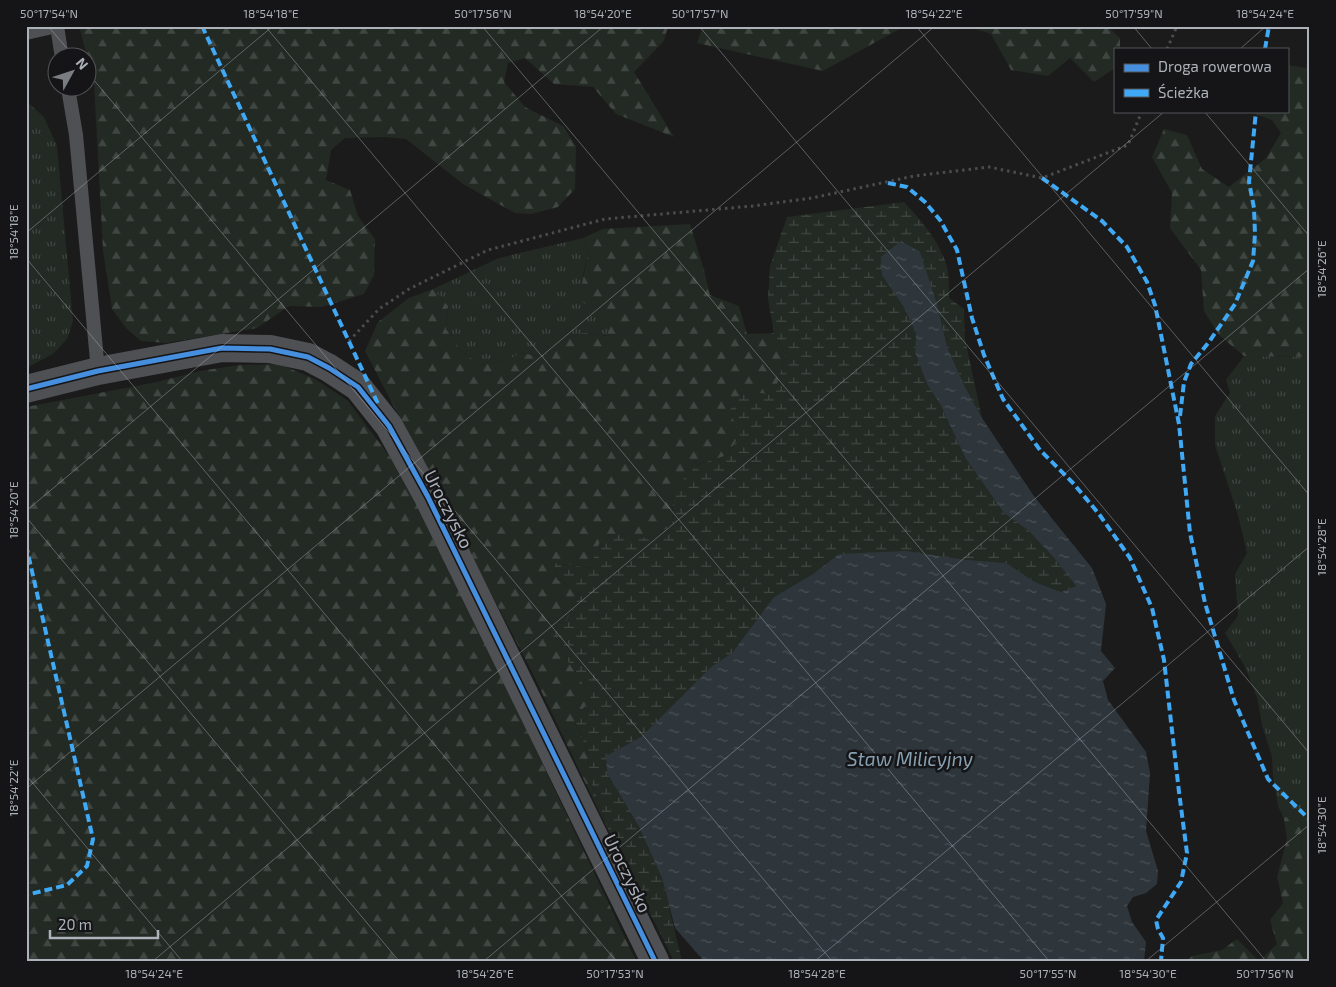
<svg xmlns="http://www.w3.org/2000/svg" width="1336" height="987" viewBox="0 0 1336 987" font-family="'Exo 2',sans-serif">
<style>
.grass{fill:url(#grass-tufts)}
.forest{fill:url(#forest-firs)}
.wetland{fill:url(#wetland-marsh)}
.water{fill:url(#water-ripples)}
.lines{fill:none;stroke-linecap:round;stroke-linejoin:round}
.path{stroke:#4b4c4e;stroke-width:3;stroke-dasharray:2.5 4;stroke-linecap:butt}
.lane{stroke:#4f5053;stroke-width:14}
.street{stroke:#4f5053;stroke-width:28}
.quiet{stroke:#3fa9f5;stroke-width:4;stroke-dasharray:8 4;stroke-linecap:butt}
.cycleway-casing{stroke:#151517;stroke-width:8}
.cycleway{stroke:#468fdf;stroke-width:5}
.ticks{fill:none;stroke:#adb2ba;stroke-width:1;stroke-opacity:0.45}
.labels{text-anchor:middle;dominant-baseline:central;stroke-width:5;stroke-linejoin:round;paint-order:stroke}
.street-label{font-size:18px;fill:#adb2ba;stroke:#151517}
.water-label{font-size:19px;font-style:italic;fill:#87a0b2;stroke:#151517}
.neatline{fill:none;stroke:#adb2ba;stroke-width:2}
.ticks-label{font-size:12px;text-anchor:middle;fill:#adb2ba}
</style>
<defs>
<pattern id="grass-tufts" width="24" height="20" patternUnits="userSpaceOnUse" patternTransform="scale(1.25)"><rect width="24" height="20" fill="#232923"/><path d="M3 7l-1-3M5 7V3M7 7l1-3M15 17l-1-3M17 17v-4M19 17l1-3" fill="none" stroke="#404641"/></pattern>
<pattern id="forest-firs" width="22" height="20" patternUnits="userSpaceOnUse" patternTransform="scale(1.25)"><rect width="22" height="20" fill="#232923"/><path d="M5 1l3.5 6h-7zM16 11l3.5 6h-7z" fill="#404641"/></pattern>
<pattern id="wetland-marsh" width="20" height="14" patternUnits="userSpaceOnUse" patternTransform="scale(1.25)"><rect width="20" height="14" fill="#232923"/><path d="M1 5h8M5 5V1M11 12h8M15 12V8" fill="none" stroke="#404641"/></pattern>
<pattern id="water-ripples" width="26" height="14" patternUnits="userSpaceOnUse" patternTransform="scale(1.25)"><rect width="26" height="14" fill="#2e363c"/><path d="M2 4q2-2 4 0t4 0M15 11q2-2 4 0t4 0" fill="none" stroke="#4a5156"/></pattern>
</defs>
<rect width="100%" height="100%" fill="#1b1b1b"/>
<g class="grass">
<path d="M26,101l18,16 13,29 16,175 -6,18 -14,15 -27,14z"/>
<path d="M583,238l5,15 -5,23 20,39 7,21 -24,-3 -42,24 -24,-4 -13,8 -28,4 -20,-17 -13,-19 2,-23 -15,-17 66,-31z"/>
<path d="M1244,356l66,1v512l-8,-8 -1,-42 -8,-7 -9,7 -6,-13 -5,-29 -1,-20 -10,-32 -5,-28 -13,-32 -19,-32 13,-17 -3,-42 12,-21 -9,-38 -23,-70v-29l15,-23 -4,-13z"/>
</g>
<g class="forest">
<path d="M79,26h589l-4,15 -30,31 40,65 -58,-23 -23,-27 -39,-3 -29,-26 -17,5 -4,19 21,25 38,19 13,20 -1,43 -17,18 -27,7 -16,-1 -52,-29 -57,-45 -21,-2 -40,1 -14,12 -5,30 24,10 8,26 17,23 -1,36 -10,19 -42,13 -33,-1 -32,22 -91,15 -25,-2 -15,-13 -14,-19 -9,-59 -9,-167z"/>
<path d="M703,26h202l-82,45 -126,-28z"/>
<path d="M967,26h140l13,12v11h-5v19l-21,14 -24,-24 -22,18 -37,-6 -20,-36z"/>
<path d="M1310,51v306l-66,-1 -25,-21 -15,-24 -3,-41 -31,-42 2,-35 -20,-36 12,-28 23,6 15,34 27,18 37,-29 15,-25 -9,-13 -20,-7v-2h35v-46l19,3z"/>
<path d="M690,224l14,46 6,25 29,11 8,28 27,-1 12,22 -12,40 -34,39 -12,21 -31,10 -24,25 -1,35 -23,15 -24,-7 -35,35 -36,-5 3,16 23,16 -14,27 -19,1 22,40 22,33 -16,27 12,27 4,32 18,50 -77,-160 -167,-321 13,-29 31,-24 24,-9 15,17 -2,23 13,19 20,17 28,-4 13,-8 24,4 19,-22 23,-2 23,3 -6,-21 -24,-15 9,-47 -5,-15 20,-9z"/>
<path d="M279,364l36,15 33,22 51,68 26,47 211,445h-610v-554l131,-25 43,-11 39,-6z"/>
<path d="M1293,812l8,7 1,42 8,8v92h-123l5,-5 30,-6 15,-11 22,22 18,-17 -7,-24 13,-17 -6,-26 10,-38 -3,-20z"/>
</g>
<path class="wetland" d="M904,202c18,19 38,42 44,69 1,8 1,18 1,27l15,11 1,30 17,79 -17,-31 -18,-40 -10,-43 -17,-51 -18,51 14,29 -1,19 12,32 13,20 26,55 38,54 25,18 26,28 21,27 -15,6 -26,-10 -29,-19 -167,-9 -26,20 -39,23 -42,56 -21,14 -70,70 -35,19 1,17 32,54 23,51 20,83h-8l-65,-129 -18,-50 -4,-32 -12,-28 16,-26 -22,-33 -23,-40 20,-1 14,-27 -23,-16 -3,-16 36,5 10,-27 25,-8 24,6 23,-13 1,-36 24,-25 31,-10 12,-21 -11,-23 16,-19 29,2 12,-39 -12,-22 -6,-34 2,-33 17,-49z"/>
<path class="water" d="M901,241l19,11 17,52 10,43 18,40 17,31 51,77 59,73 14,36 -5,47 14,17 -12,13 5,19 38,52 4,21 -4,58 12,40 -1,13 -11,9 -13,4 -6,9 5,16 14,20 -2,19h-440l-29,-33 -13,-50 -23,-51 -32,-54 -1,-17 35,-19 70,-70 21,-14 42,-56 39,-23 26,-20 67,-3 60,9 40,3 29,19 26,10 15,-6 -21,-27 -26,-28 -25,-18 -38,-54 -26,-55 -13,-20 -12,-32 1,-19 -14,-29 -20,-29 -1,-18z"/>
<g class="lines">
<g class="path">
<path d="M1167,49l10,-23"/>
<path d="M349,341l30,-32 30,-20 79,-39 117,-31 148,-13 59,-8 102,-22 75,-9 53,11 86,-33 14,-34"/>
</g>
<g class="lane">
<path d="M57,26l5,32"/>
<path d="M26,33l31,-7"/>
<path d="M68,88l8,47 22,236"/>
</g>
<path class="street" d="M26,389l72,-18 124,-23 48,1 38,8 21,11 29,19 31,39 39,71 227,464"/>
<g class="quiet">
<path d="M202,26l177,380"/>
<path d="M1265,49l4,-23"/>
<path d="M1042,178l60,43 25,26 20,35 8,23 24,119 11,109 15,70 29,97 34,79 42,41"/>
<path d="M888,183l19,4 18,15 15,18 17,30 15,68 12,37 19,44 37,51 33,33 26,31 31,44 22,50 12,52 15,132 8,61 -6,29 -25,38 2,9 5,9 -2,23"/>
<path d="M1180,416l4,-34 7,-18 18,-22 26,-38 18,-43 2,-27 -1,-26 -5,-26 7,-71"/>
<path d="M26,545l67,294 -6,27 -20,19 -41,10"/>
</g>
<g class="cycleway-casing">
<path id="cycleway" d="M26,389l72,-18 124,-23 48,1 38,8 21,11 29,19 31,39 39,71 227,464"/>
</g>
<use href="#cycleway" class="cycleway"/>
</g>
<path class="ticks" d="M48,26l27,32M265,26l784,935M482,26l784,935M699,26l611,728M916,26l394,470M1133,26l19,23M1240,49l26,-23M88,73l744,888M1204,111l106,126M26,233l247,-207M26,258l590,703M26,511l578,-485M26,517l373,444M26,775l156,186M26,789l909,-763M153,961l1012,-850M484,961l826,-693M815,961l495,-415M1146,961l164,-137"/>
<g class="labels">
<g class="street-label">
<text transform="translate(449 509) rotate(63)">Uroczysko</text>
<text transform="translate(628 873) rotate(64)">Uroczysko</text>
</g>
<g class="water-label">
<text x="910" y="758">Staw Milicyjny</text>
</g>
</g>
<rect width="1336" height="987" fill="none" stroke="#151517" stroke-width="55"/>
<rect x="1114" y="48" width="175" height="65" fill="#151517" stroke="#525458"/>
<rect x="1124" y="64" width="25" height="8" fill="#468fdf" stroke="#525458"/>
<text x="1158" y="72" font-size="15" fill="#adb2ba">Droga rowerowa</text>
<rect x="1124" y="89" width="25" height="8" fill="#3fa9f5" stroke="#525458"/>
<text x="1158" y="98" font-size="15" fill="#adb2ba">Ścieżka</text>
<g transform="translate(72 72) rotate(50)"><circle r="24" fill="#151517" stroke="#525458"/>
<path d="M0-4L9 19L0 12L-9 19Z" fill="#7a7d82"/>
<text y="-8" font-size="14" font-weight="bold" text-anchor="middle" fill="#adb2ba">N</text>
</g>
<path d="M50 930v8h108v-8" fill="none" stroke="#adb2ba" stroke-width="2.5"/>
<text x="58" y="930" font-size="15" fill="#adb2ba" stroke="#151517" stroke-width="4" paint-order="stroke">20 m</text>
<rect x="28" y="28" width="1280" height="932" class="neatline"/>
<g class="ticks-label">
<text x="49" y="18">50°17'54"N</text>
<text x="271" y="18">18°54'18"E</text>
<text x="483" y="18">50°17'56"N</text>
<text x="603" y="18">18°54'20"E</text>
<text x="700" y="18">50°17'57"N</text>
<text x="934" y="18">18°54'22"E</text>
<text x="1134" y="18">50°17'59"N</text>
<text x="1265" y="18">18°54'24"E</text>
<text transform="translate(14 232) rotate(-90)" y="4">18°54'18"E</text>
<text transform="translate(1322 269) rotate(-90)" y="4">18°54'26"E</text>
<text transform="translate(14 510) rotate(-90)" y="4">18°54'20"E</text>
<text transform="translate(1322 547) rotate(-90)" y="4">18°54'28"E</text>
<text transform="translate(14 788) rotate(-90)" y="4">18°54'22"E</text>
<text transform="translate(1322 825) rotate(-90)" y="4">18°54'30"E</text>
<text x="154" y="978">18°54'24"E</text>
<text x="485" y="978">18°54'26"E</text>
<text x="615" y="978">50°17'53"N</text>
<text x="817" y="978">18°54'28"E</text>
<text x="1048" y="978">50°17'55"N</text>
<text x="1148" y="978">18°54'30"E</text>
<text x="1265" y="978">50°17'56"N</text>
</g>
</svg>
